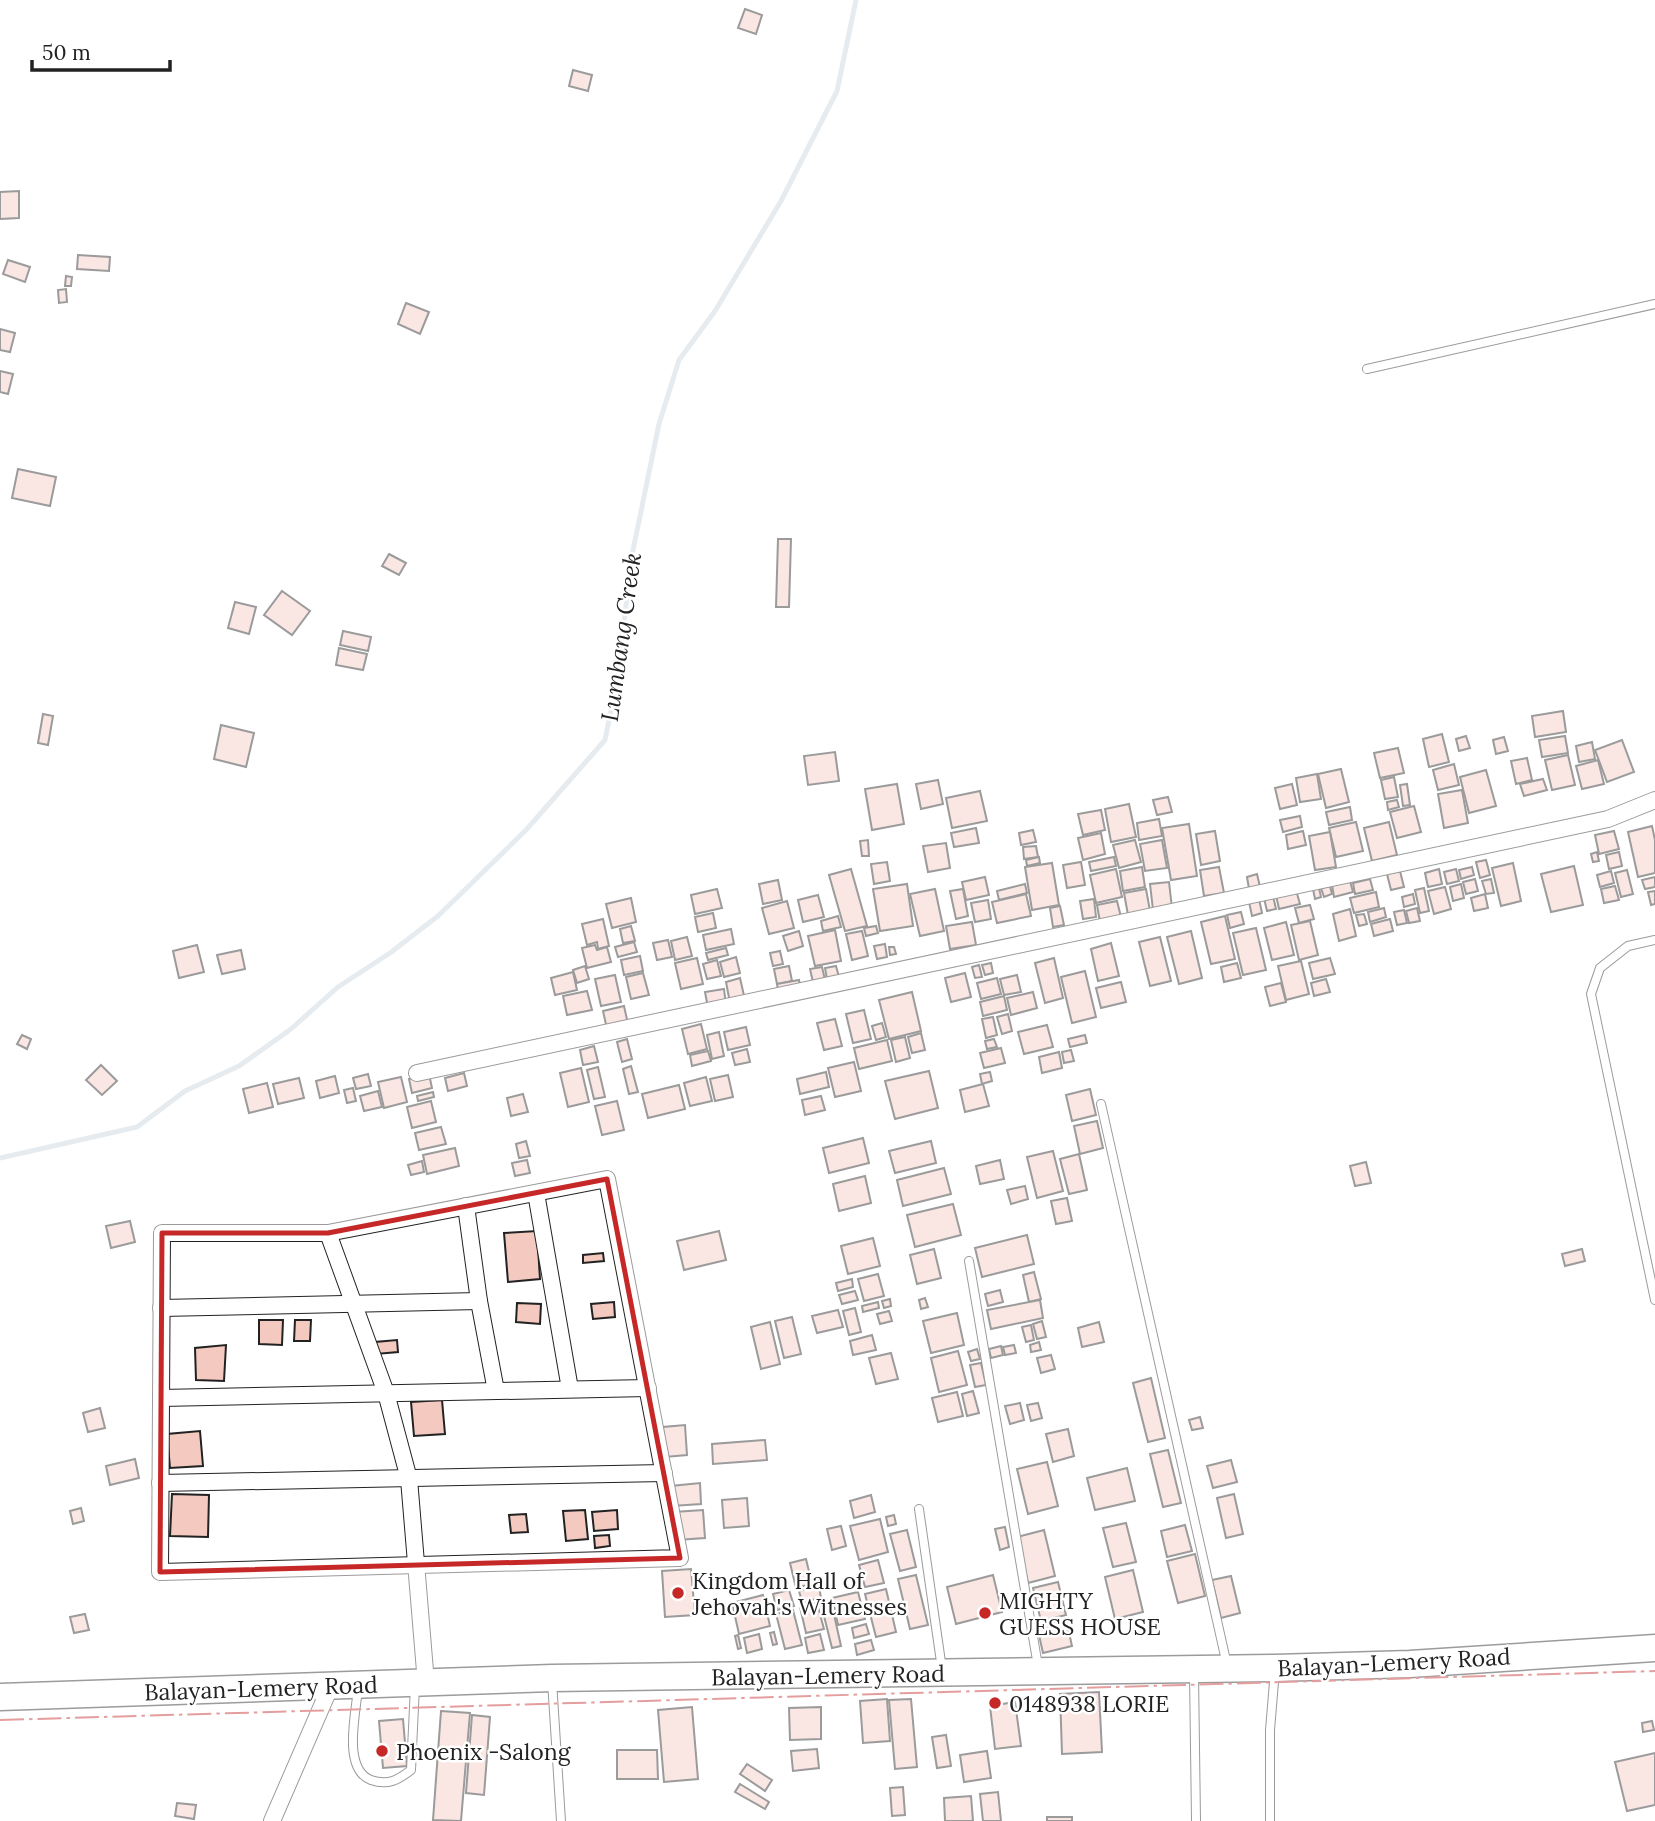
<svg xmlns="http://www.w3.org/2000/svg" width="1655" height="1821" viewBox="0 0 1655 1821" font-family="Lora,serif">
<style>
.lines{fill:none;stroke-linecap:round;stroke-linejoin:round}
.stream{stroke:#c7d3dd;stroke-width:5}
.building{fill:#f3c9c0;stroke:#222;stroke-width:2}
.lane-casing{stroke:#222;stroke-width:10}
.street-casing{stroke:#222;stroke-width:18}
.primary-casing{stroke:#222;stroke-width:29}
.lane{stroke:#fff;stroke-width:8}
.street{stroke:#fff;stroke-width:16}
.primary{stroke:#fff;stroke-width:26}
.power{stroke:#c62828;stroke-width:2;stroke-dasharray:24 5 3.5 5;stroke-linecap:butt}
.marked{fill:none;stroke:#c62828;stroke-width:5;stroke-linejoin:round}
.poi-dot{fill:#c62828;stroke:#fff;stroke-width:2.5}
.labels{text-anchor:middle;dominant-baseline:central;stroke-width:5;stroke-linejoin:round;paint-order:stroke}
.poi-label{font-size:23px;fill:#222;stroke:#fff;text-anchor:start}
.street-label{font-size:23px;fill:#222;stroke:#fff}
.water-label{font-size:24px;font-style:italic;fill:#222;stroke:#fff}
</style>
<rect width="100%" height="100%" fill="#fff"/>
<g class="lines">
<path class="stream" d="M0,1158l137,-31 48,-36 54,-25 52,-37 47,-42 52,-34 48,-37 88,-86 79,-90 12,-59 15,-126 27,-131 20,-64 36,-49 66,-110 56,-110 19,-91"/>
</g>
<g class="building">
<path d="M745,9l17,6 -6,19 -18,-6z"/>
<path d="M573,70l19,5 -4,16 -19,-5z"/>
<path d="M19,191v27l-19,1v-27z"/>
<path d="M78,255l32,2 -1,14 -32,-2z"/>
<path d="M8,260l22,7 -5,15 -22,-8z"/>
<path d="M66,276l6,1 -1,9h-6z"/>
<path d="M66,289l1,13 -8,1 -1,-13z"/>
<path d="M406,303l23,9 -9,22 -22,-10z"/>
<path d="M0,329l15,4 -5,19 -10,-2z"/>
<path d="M0,371l13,3 -5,20 -8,-2z"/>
<path d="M18,469l38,8 -6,29 -38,-8z"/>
<path d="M778,539h13l-2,68h-13z"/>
<path d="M389,554l17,9 -7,12 -17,-9z"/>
<path d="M282,591l28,20 -18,24 -28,-20z"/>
<path d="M235,602l21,5 -7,27 -21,-6z"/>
<path d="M343,631l28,6 -3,14 -28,-6z"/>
<path d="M339,648l28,6 -4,16 -27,-5z"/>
<path d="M1563,711l3,21 -31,5 -3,-21z"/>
<path d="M43,714l10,2 -5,29 -10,-2z"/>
<path d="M221,725l33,8 -8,34 -32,-8z"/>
<path d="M1442,734l7,28 -20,5 -6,-28z"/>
<path d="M1466,736l4,12 -11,3 -3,-12z"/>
<path d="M1565,736l3,17 -26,4 -3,-17z"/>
<path d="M1504,737l4,14 -12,3 -3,-14z"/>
<path d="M1622,740l12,32 -27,10 -12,-32z"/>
<path d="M1592,742l3,17 -16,3 -3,-16z"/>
<path d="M1398,748l6,25 -24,5 -6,-25z"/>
<path d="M835,752l4,29 -31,4 -4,-29z"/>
<path d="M1568,755l7,30 -23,5 -7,-30z"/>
<path d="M1527,758l5,22 -16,4 -5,-23z"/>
<path d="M1598,760l6,24 -22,5 -6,-23z"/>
<path d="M1454,764l5,21 -21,5 -5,-20z"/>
<path d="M1341,769l8,33 -23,6 -8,-34z"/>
<path d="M1486,770l10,36 -27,7 -9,-36z"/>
<path d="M1317,774l4,25 -21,3 -4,-24z"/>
<path d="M1394,777l4,20 -13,2 -4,-19z"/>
<path d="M1543,779l4,11 -23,6 -4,-12z"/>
<path d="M938,780l5,24 -22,5 -5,-25z"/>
<path d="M897,784l7,40 -32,6 -7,-41z"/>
<path d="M1292,784l5,21 -17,4 -5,-21z"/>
<path d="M1407,784l3,21 -7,1 -3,-21z"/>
<path d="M1462,790l6,33 -24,5 -6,-34z"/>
<path d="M980,791l7,30 -35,7 -6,-30z"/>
<path d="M1168,797l4,15 -15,3 -4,-15z"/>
<path d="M1397,800l2,7 -11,3 -1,-8z"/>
<path d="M1129,804l7,33 -25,5 -6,-33z"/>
<path d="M1414,806l7,26 -24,6 -7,-26z"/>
<path d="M1350,807l2,13 -23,5 -3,-13z"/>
<path d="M1101,810l4,20 -22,5 -5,-21z"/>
<path d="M1300,816l2,11 -19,5 -3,-12z"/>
<path d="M1159,819l3,17 -23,4 -2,-17z"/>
<path d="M1356,822l7,29 -27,6 -7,-29z"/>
<path d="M1389,822l8,33 -25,6 -8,-33z"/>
<path d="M1189,824l8,52 -26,4 -9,-52z"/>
<path d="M1652,826l3,14v33l-17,4 -10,-45z"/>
<path d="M976,828l3,15 -25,4 -3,-14z"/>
<path d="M1033,830l3,12 -15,3 -2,-12z"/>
<path d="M1215,831l5,30 -19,4 -5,-31z"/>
<path d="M1303,831l3,14 -18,4 -2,-14z"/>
<path d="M1614,831l5,18 -20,5 -4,-19z"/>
<path d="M1330,832l6,35 -21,3 -6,-34z"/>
<path d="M1101,833l4,21 -22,6 -5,-22z"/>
<path d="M868,840l1,16h-7l-2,-15z"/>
<path d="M1135,840l6,22 -22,6 -6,-23z"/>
<path d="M1162,840l5,28 -22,3 -5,-27z"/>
<path d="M946,843l4,25 -22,4 -5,-26z"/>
<path d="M1036,846l2,11 -14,2 -1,-12z"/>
<path d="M1597,852l2,9 -6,1 -2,-8z"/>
<path d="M1619,852l3,14 -13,3 -3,-14z"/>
<path d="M1039,857l1,6 -13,3 -1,-6z"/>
<path d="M1114,857l2,9 -25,5 -2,-9z"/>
<path d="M1486,860l4,15 -10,3 -4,-16z"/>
<path d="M887,862l3,19 -16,3 -3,-20z"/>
<path d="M1081,862l4,23 -18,3 -4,-23z"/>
<path d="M1052,863l7,42 -27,5 -7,-43z"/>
<path d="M1513,863l8,38 -20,5 -9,-38z"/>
<path d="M1574,866l9,39 -32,7 -10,-38z"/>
<path d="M1142,867l3,20 -22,4 -3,-20z"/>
<path d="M1219,867l5,26 -20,3 -4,-26z"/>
<path d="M1472,867l2,8 -13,4 -2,-9z"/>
<path d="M851,869l16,57 -22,5 -16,-56z"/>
<path d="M1116,869l6,28 -26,6 -6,-28z"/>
<path d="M1439,869l3,15 -14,3 -3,-14z"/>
<path d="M1456,869l3,12 -12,3 -3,-12z"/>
<path d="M1627,870l6,24 -12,3 -6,-24z"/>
<path d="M1400,871l4,16 -13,3 -4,-16z"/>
<path d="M1611,871l3,12 -14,4 -3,-12z"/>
<path d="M1257,874l3,13 -11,2 -2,-12z"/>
<path d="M985,877l4,18 -23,5 -4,-18z"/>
<path d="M1655,877v10l-10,2 -3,-9z"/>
<path d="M1370,879l3,11 -18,4 -2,-11z"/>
<path d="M1475,879l3,12 -12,3 -3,-12z"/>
<path d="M1491,879l3,14 -8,1 -4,-13z"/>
<path d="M778,880l4,20 -19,4 -4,-20z"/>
<path d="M1350,881l3,11 -19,5 -2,-12z"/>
<path d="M1169,882l3,26 -19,2 -3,-26z"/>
<path d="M907,884l6,42 -33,5 -7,-42z"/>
<path d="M1025,884l2,9 -28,7 -2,-9z"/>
<path d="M1461,884l3,14 -11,3 -3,-14z"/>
<path d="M1330,886l2,8 -8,3 -3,-9z"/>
<path d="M1615,886l4,14 -15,3 -3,-14z"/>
<path d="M1445,887l6,22 -17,5 -6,-23z"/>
<path d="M1319,888l2,9 -6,2 -2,-10z"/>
<path d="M1424,888l5,23 -9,2 -5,-23z"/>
<path d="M717,889l5,19 -27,6 -4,-19z"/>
<path d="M935,889l9,42 -24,5 -10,-42z"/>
<path d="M963,889l5,27 -12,3 -6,-28z"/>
<path d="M1146,889l4,22 -22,4 -4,-22z"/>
<path d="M1296,890l4,14 -21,5 -3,-14z"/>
<path d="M1655,891v13l-4,1 -3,-13z"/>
<path d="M1376,892l3,15 -25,6 -4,-15z"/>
<path d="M1026,894l5,22 -34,7 -5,-21z"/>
<path d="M1413,894l2,10 -11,3 -2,-10z"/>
<path d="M1485,894l3,14 -14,3 -3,-13z"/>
<path d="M818,895l6,22 -21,5 -5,-22z"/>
<path d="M1273,896l3,13 -9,2 -3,-13z"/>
<path d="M631,898l5,24 -24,6 -6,-24z"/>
<path d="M1094,899l2,18 -13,2 -3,-18z"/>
<path d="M1259,899l3,14 -10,3 -3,-14z"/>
<path d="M988,900l3,19 -16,3 -4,-19z"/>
<path d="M787,901l7,27 -25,6 -7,-26z"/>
<path d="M1117,901l4,16 -21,5 -3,-17z"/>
<path d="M1310,905l4,14 -15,4 -4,-15z"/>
<path d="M1060,906l4,19 -11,2 -3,-19z"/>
<path d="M1384,908l2,9 -16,5 -2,-10z"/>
<path d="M1417,908l3,13 -11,2 -3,-12z"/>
<path d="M1350,909l6,27 -17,5 -6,-27z"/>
<path d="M1404,910l3,13 -10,2 -3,-13z"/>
<path d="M1241,912l3,12 -14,4 -3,-13z"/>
<path d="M713,913l3,15 -18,4 -3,-15z"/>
<path d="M1364,914l3,10 -8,2 -3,-11z"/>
<path d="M838,916l3,11 -18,4 -2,-10z"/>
<path d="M1225,916l10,43 -24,5 -10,-42z"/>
<path d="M603,919l6,27 -11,3 -1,-7 -10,3 -5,-21z"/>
<path d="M1390,919l3,12 -19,5 -3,-12z"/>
<path d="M1310,921l8,34 -19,5 -8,-35z"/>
<path d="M972,922l4,23 -26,4 -4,-23z"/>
<path d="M1286,922l8,33 -22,5 -8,-32z"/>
<path d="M631,926l4,15 -12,2 -3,-14z"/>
<path d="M876,926l2,7 -12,3 -2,-8z"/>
<path d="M1256,928l10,42 -23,5 -10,-42z"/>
<path d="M731,929l3,15 -28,6 -3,-15z"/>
<path d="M835,930l6,31 -26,5 -7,-30z"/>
<path d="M799,931l4,15 -15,5 -5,-15z"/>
<path d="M862,931l6,25 -16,4 -6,-26z"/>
<path d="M1191,931l11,47 -23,6 -12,-47z"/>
<path d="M687,937l5,19 -17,4 -4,-19z"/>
<path d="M1160,937l11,44 -21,5 -11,-44z"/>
<path d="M668,940l4,17 -15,3 -4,-17z"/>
<path d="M634,942l3,10 -19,5 -3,-10z"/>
<path d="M1111,943l8,33 -21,5 -7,-32z"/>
<path d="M885,944l2,13 -10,2 -3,-13z"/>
<path d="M197,945l7,27 -25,6 -6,-27z"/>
<path d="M595,945l2,5 10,-3 4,15 -24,6 -5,-20z"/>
<path d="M889,947h5l2,7 -6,1z"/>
<path d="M726,948l2,7 -20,5 -2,-7z"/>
<path d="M241,950l4,19 -23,5 -5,-19z"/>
<path d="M780,951l3,13 -10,2 -3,-13z"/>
<path d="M640,956l3,15 -19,4 -3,-15z"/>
<path d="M736,957l4,16 -16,4 -4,-15z"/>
<path d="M697,958l6,26 -22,5 -6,-26z"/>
<path d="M1054,958l9,40 -18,5 -10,-40z"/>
<path d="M1330,958l5,16 -22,5 -4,-16z"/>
<path d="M717,960l4,16 -14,3 -4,-15z"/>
<path d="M1301,961l8,33 -23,6 -8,-34z"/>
<path d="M991,963l2,10 -8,2 -3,-10z"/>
<path d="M1237,963l4,15 -17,4 -3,-15z"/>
<path d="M979,965l3,12 -7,1 -3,-11z"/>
<path d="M585,966l4,13 -12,4 -4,-13z"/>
<path d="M789,966l3,15 -15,3 -3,-15z"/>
<path d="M836,966l3,11 -12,2 -2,-11z"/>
<path d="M822,967l3,13 -12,2 -3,-13z"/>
<path d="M1085,971l11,46 -24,6 -11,-46z"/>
<path d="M573,972l4,18 -22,5 -4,-17z"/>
<path d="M643,973l6,22 -18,4 -5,-22z"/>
<path d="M965,973l6,24 -20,5 -6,-24z"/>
<path d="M615,975l6,27 -20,4 -6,-27z"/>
<path d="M1017,975l4,17 -17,3 -4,-16z"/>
<path d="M740,978l5,22 -15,3 -4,-21z"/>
<path d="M997,978l4,16 -20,5 -4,-16z"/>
<path d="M1326,979l4,13 -16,4 -3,-13z"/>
<path d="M799,980l2,10 -22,5 -2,-11z"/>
<path d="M1121,982l5,20 -25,6 -5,-20z"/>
<path d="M1281,983l5,19 -16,4 -5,-19z"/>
<path d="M724,989l2,16 -18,3 -3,-16z"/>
<path d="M587,991l5,19 -25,5 -4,-19z"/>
<path d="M912,992l9,39 -32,8 -10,-39z"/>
<path d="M1033,992l4,16 -26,7 -4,-17z"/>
<path d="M1004,996l3,14 -24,6 -3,-14z"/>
<path d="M624,1006l4,18 -21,5 -4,-18z"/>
<path d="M864,1010l7,29 -18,4 -7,-29z"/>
<path d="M1008,1014l4,17 -10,3 -5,-17z"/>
<path d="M993,1017l4,18 -11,3 -4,-19z"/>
<path d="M835,1019l7,27 -18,4 -7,-27z"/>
<path d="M882,1023l4,14 -10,3 -4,-14z"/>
<path d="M701,1024l6,25 -19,5 -6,-25z"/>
<path d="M1047,1025l6,22 -29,7 -6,-22z"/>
<path d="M746,1027l4,18 -22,5 -4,-18z"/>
<path d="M719,1032l5,24 -12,3 -5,-24z"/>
<path d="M921,1033l4,17 -13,3 -4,-16z"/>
<path d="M22,1035l9,4 -4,10 -10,-5z"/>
<path d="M1085,1035l2,8 -17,4 -2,-8z"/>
<path d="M905,1037l5,21 -14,4 -5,-22z"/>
<path d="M627,1039l5,20 -10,3 -5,-20z"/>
<path d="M994,1039l3,8 -10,2 -2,-8z"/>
<path d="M887,1040l5,21 -33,8 -5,-21z"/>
<path d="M594,1046l4,16 -15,3 -3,-15z"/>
<path d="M1001,1048l4,15 -21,5 -4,-15z"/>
<path d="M747,1049l3,13 -15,3 -3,-12z"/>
<path d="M1071,1050l3,11 -10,2 -2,-11z"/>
<path d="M708,1051l3,10 -19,5 -2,-11z"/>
<path d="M1059,1052l3,16 -20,5 -3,-16z"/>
<path d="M854,1062l7,29 -26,6 -7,-29z"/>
<path d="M101,1065l16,16 -15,14 -16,-15z"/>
<path d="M631,1066l7,26 -9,2 -6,-25z"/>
<path d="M598,1067l7,30 -11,2 -7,-29z"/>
<path d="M581,1068l8,34 -21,5 -8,-34z"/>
<path d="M929,1071l9,37 -43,11 -10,-38z"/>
<path d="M826,1072l3,15 -29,7 -3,-15z"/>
<path d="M990,1072l2,9 -10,3 -2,-10z"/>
<path d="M464,1073l3,13 -19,5 -3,-13z"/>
<path d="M368,1074l3,12 -15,3 -3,-11z"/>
<path d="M429,1074l3,14 -20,5 -3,-14z"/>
<path d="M728,1075l5,22 -18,4 -5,-22z"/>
<path d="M335,1076l4,17 -19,5 -4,-17z"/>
<path d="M401,1077l6,25 -23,6 -6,-26z"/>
<path d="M706,1077l6,24 -22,5 -6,-23z"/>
<path d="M299,1078l5,20 -26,6 -5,-20z"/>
<path d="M267,1083l6,24 -24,6 -6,-24z"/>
<path d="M983,1084l6,22 -24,6 -5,-22z"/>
<path d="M679,1085l6,24 -37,9 -6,-24z"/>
<path d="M353,1088l3,13 -9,2 -3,-13z"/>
<path d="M1090,1089l6,26 -24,6 -6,-26z"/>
<path d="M378,1091l4,16 -18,4 -4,-15z"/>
<path d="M433,1092l1,5 -16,4 -1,-5z"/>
<path d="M523,1094l5,18 -17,4 -4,-18z"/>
<path d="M821,1096l4,14 -20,5 -3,-15z"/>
<path d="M431,1101l5,21 -24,6 -5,-21z"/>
<path d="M617,1101l7,29 -22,5 -7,-29z"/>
<path d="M1097,1121l6,27 -23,6 -6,-28z"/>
<path d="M441,1127l5,17 -27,6 -4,-17z"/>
<path d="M863,1138l6,25 -40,10 -6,-25z"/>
<path d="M526,1141l4,15 -11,2 -3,-14z"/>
<path d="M931,1141l5,22 -41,10 -6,-22z"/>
<path d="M455,1148l4,18 -32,8 -4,-19z"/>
<path d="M1053,1151l10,40 -26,7 -10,-41z"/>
<path d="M1079,1154l8,36 -18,4 -9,-35z"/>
<path d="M527,1160l3,13 -15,3 -3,-13z"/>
<path d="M1000,1160l4,19 -24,5 -4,-18z"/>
<path d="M422,1161l2,11 -13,3 -3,-10z"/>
<path d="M1366,1162l5,21 -16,3 -5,-20z"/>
<path d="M944,1168l7,26 -48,12 -6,-26z"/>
<path d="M865,1176l6,27 -32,8 -6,-27z"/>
<path d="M1025,1186l3,13 -17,5 -4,-14z"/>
<path d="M1067,1198l5,23 -16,3 -5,-23z"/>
<path d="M953,1204l8,31 -46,12 -8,-32z"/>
<path d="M130,1221l5,21 -24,6 -5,-22z"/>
<path d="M537,1231l3,48 -32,3 -4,-49z"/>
<path d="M719,1231l7,29 -42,10 -7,-29z"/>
<path d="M1027,1235l7,29 -52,13 -7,-29z"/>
<path d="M873,1238l7,28 -32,8 -7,-28z"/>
<path d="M934,1249l7,29 -24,6 -7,-29z"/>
<path d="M1582,1249l3,12 -20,5 -3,-12z"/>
<path d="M603,1253l1,8 -21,2v-8z"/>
<path d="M1034,1272l7,27 -12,3 -6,-27z"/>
<path d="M878,1274l6,22 -20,5 -6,-22z"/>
<path d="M852,1279l1,8 -15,4 -2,-8z"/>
<path d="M1000,1290l3,12 -15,4 -3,-12z"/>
<path d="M855,1291l3,9 -16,4 -3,-9z"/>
<path d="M925,1298l3,9 -7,2 -2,-9z"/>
<path d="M890,1299l1,7 -7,2 -2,-7z"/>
<path d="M1040,1300l3,18 -52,11 -4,-19z"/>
<path d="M614,1302l1,15 -22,2 -2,-15z"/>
<path d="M878,1302l1,6 -16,4 -1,-6z"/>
<path d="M517,1303l24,1 -1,20 -24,-2z"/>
<path d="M855,1308l6,24 -12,3 -6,-24z"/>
<path d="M838,1310l5,17 -26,6 -5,-17z"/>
<path d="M889,1311l3,10 -12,3 -3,-10z"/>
<path d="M957,1313l7,32 -33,8 -8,-32z"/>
<path d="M792,1317l9,37 -17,4 -9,-37z"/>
<path d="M259,1320h24l-1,25 -23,-1z"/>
<path d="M295,1320h16l-1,21h-16z"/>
<path d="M1042,1321l4,16 -9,2 -4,-15z"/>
<path d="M770,1322l10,42 -19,5 -10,-42z"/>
<path d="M1099,1322l5,20 -22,5 -4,-19z"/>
<path d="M1031,1325l3,15 -8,2 -4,-15z"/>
<path d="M872,1335l4,15 -23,5 -3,-14z"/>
<path d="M397,1340l1,12 -22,2 -1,-12z"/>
<path d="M1039,1342l2,8 -10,2 -1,-7z"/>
<path d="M226,1345l-2,36 -28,-1 -1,-32z"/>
<path d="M1014,1345l2,8 -11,2 -2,-8z"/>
<path d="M1001,1346l2,9 -12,3 -2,-9z"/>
<path d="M977,1349l3,10 -9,2 -3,-9z"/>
<path d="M958,1351l9,34 -28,7 -8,-34z"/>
<path d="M891,1353l7,26 -22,5 -7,-26z"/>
<path d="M1051,1355l4,14 -14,4 -4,-15z"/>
<path d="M981,1363l5,22 -11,2 -5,-22z"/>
<path d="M1151,1378l14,60 -17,4 -15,-59z"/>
<path d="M973,1391l6,22 -12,3 -5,-22z"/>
<path d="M957,1392l6,24 -25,6 -6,-24z"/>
<path d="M442,1400l3,34 -31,2 -3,-34z"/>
<path d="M1020,1403l4,17 -14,4 -5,-18z"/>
<path d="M1038,1403l4,15 -11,3 -4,-16z"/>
<path d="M100,1408l5,20 -17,4 -5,-19z"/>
<path d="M1200,1417l3,11 -11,2 -3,-10z"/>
<path d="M685,1425l2,30 -22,2 -2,-30z"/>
<path d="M1068,1429l6,27 -21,6 -7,-28z"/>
<path d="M200,1431l3,35 -33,2 -3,-34z"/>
<path d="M765,1440l2,20 -54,4 -1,-20z"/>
<path d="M1168,1450l13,53 -18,4 -13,-53z"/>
<path d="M135,1459l4,19 -29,7 -4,-19z"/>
<path d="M1231,1460l6,22 -24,6 -6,-22z"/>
<path d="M1047,1462l11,44 -30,8 -11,-45z"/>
<path d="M1127,1468l8,33 -40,9 -8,-32z"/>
<path d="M700,1483l1,21 -29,2 -1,-20z"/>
<path d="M172,1494l37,1 -1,42 -38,-1z"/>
<path d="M1234,1494l9,40 -17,4 -9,-40z"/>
<path d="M871,1495l4,17 -21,6 -4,-17z"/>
<path d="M747,1498l2,28 -25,2 -2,-28z"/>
<path d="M81,1508l3,13 -11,3 -3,-13z"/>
<path d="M585,1510l3,29 -22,2 -3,-30z"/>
<path d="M617,1510l1,19 -24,2 -2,-19z"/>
<path d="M703,1510l2,28 -28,2 -3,-28z"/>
<path d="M526,1514l2,18 -17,1 -2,-18z"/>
<path d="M894,1515l2,9 -8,2 -2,-9z"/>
<path d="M880,1519l8,33 -29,8 -9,-34z"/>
<path d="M1126,1523l10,39 -23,5 -10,-39z"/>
<path d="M1185,1525l7,26 -25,6 -6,-26z"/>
<path d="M841,1526l5,20 -14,4 -5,-21z"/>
<path d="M1005,1527l4,20 -9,3 -5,-21z"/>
<path d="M907,1530l9,37 -16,4 -10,-37z"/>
<path d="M1044,1530l11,46 -27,7 -11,-46z"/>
<path d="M609,1535l1,11 -15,2 -1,-12z"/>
<path d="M1195,1554l10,42 -27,7 -11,-42z"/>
<path d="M806,1559l6,25 -16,4 -6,-25z"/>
<path d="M878,1560l6,23 -19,4 -6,-22z"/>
<path d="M691,1569l4,46 -30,2 -3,-46z"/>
<path d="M1133,1570l10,42 -28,7 -10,-42z"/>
<path d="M916,1575l12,50 -18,4 -12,-50z"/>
<path d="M993,1575l9,37 -46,12 -9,-37z"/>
<path d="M1231,1576l9,37 -19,5 -9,-38z"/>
<path d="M1058,1582l8,33 -25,6 -8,-33z"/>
<path d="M819,1586l2,12 -19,4 -3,-11z"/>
<path d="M886,1589l10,43 -20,5 -11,-43z"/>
<path d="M789,1590l5,16 -17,4 -4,-16z"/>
<path d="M858,1592l7,27 -27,6 -6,-27z"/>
<path d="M763,1595l7,31 -31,8 -7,-31z"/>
<path d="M831,1601l10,45 -9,2 -11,-44z"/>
<path d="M817,1603l7,26 -18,4 -6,-26z"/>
<path d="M793,1610l9,35 -17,4 -9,-35z"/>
<path d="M85,1614l4,16 -15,3 -4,-16z"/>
<path d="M1066,1619l6,27 -29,7 -6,-27z"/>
<path d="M866,1624l3,10 -15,4 -2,-10z"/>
<path d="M774,1632l3,12 -4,1 -3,-12z"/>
<path d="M759,1634l3,15 -15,4 -3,-15z"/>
<path d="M820,1634l4,16 -16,3 -3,-15z"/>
<path d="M738,1635l3,13 -3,1 -3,-13z"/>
<path d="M871,1640l3,10 -17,5 -2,-11z"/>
<path d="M1099,1692l3,60 -40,2 -2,-60z"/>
<path d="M887,1699l3,42 -27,2 -3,-42z"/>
<path d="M911,1699l6,68 -22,2 -6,-69z"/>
<path d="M1015,1702l6,44 -26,3 -5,-43z"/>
<path d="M692,1707l6,72 -34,3 -6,-72z"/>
<path d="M821,1707v32l-31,1 -1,-32z"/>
<path d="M441,1711l29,2 -9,108 -28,-1z"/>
<path d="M472,1715l18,2 -6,78 -18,-2z"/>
<path d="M403,1719l4,47 -24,2 -4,-47z"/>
<path d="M1652,1721l2,9 -11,2 -1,-9z"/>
<path d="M946,1735l5,31 -14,2 -5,-31z"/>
<path d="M817,1749l2,19 -26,3 -2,-20z"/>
<path d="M617,1750h40l1,29h-41z"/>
<path d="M987,1751l4,27 -27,4 -4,-27z"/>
<path d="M1655,1753v52l-28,6 -12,-49z"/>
<path d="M747,1764l25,16 -7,11 -25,-17z"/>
<path d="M740,1784l29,18 -4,7 -30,-17z"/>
<path d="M903,1787l2,28 -13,1 -2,-28z"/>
<path d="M998,1792l3,29h-18l-3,-27z"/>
<path d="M971,1796l2,25h-28l-1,-23z"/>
<path d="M177,1803l19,2 -2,14 -19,-3z"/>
<rect x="1047" y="1817" width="25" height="4"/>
</g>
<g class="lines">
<g class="lane-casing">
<g id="lane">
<path d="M1367,369l288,-65"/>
<path d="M1655,940l-27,6 -28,22 -9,26 64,306"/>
<path d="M1101,1104l126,561"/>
<path d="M969,1261l69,405"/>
<path d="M919,1509l23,160"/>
<path d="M1194,1673l2,148"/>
<path d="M552,1681l9,140"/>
<path d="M358,1688c-2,25 -16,81 13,92 17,6 27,0 40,-10l4,-84"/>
<path d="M1270,1821v-91l5,-60"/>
</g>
</g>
<g class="street-casing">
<g id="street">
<path d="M417,1073l1191,-254 47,-19"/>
<path d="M607,1179l73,379 -520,14 2,-339h166z"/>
<path d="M536,1193l34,196"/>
<path d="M466,1206l13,95 17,90"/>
<path d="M328,1233l58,160 23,86 17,204"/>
<path d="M161,1308l318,-7"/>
<path d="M161,1398l487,-10"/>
<path d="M160,1483l504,-10"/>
<path d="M272,1821l59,-136"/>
</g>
</g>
<g class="primary-casing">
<path id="primary" d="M0,1697l552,-19 723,-10 135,-4 245,-16"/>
</g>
<use href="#lane" class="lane"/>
<use href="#street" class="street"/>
<use href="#primary" class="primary"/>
<path class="power" d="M0,1720l1655,-49"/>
</g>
<path d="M0 0H1655V1821H0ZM607,1179l73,379 -520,14 2,-339h166z" fill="#fff" fill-opacity=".55" fill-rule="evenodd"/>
<path class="marked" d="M607,1179l73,379 -520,14 2,-339h166z"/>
<g class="poi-dot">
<circle cx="678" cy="1593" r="7"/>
<circle cx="985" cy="1613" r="7"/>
<circle cx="995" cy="1703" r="7"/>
<circle cx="382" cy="1751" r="7"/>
</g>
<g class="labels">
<g class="poi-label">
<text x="692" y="1580">Kingdom Hall of<tspan x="692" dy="26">Jehovah's Witnesses</tspan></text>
<text x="999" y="1600">MIGHTY<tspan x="999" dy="26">GUESS HOUSE</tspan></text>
<text x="1009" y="1703">0148938 LORIE</text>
<text x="396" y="1751">Phoenix -Salong</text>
</g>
<g class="street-label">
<text transform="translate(1394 1662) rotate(-3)">Balayan-Lemery Road</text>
<text transform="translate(828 1675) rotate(-1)">Balayan-Lemery Road</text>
<text transform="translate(261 1688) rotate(-2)">Balayan-Lemery Road</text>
</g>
<g class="water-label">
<text transform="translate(621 637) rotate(-82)">Lumbang Creek</text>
</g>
</g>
<path d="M32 60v10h138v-10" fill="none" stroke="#222222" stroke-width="3.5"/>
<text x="42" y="60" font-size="21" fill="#222222" stroke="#ffffff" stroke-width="5" paint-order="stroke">50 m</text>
</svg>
